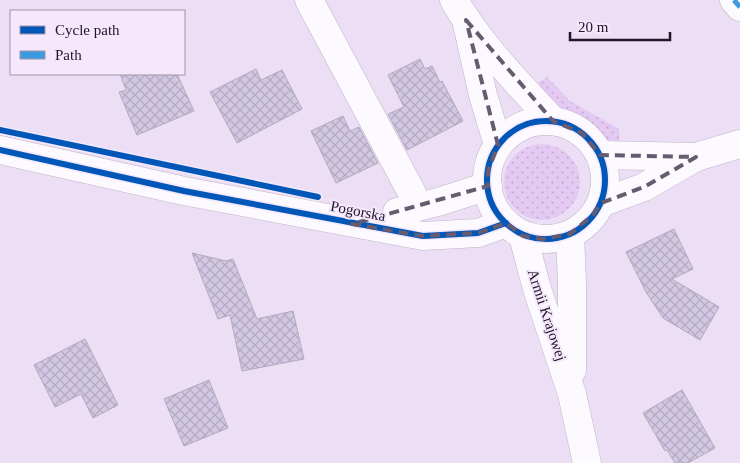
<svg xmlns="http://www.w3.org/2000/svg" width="740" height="463" viewBox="0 0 740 463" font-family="Georgia,serif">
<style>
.grass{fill:url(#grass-dots)}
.building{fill:url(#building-cross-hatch);stroke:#b2aabe}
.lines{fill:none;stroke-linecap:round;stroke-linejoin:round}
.minor-casing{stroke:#c1b4c8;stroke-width:29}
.minor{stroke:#fcfafe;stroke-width:28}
.quiet{stroke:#3c9ae0;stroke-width:5;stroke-dasharray:10 5;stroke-linecap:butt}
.cycleway-casing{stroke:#f5e8fc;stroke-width:9}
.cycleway{stroke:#0057b8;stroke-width:6}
.marked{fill:none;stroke:#675b6f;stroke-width:4;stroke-dasharray:10 6;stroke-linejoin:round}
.labels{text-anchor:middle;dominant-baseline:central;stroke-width:4;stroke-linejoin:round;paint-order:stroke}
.street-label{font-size:15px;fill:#201527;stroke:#f5e8fc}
</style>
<defs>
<pattern id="grass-dots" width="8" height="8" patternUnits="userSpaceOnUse" patternTransform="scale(1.25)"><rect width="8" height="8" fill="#e4caf3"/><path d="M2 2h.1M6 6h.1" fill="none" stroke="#c3add0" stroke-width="1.8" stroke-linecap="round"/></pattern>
<pattern id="building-cross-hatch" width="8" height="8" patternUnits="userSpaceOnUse" patternTransform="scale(1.25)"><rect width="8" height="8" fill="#d2c8e3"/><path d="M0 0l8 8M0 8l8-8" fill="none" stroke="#b4abc3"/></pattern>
</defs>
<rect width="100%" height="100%" fill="#ecdef5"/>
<g class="grass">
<path d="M547,77l23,24 49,28 1,12 -13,-1 -29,-20 -22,-13 -24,-20z"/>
<circle cx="542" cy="182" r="38"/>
</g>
<g class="building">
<path d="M420,59l5,10 7,-3 8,16 2,-1 21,40 -56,29 -19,-36 16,-7 -16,-32z"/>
<path d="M256,69l5,11 21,-10 20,39 -65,34 -27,-51z"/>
<path d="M120,74h57l17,37 -57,24 -18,-43 7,-2z"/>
<path d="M343,116l7,15 9,-4 19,36 -42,20 -25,-52z"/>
<path d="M674,229l19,40 -21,10 47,28 -19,33 -37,-22 -17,-26 -20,-40z"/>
<path d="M192,253l34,8 7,-2 24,60 36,-8 11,48 -62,12 -12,-56 -12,4z"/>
<path d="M85,339l33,66 -25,13 -12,-24 -26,13 -21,-42z"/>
<path d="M209,380l19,48 -44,18 -20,-47z"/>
<path d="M682,390l33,58 -27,15h-13l-8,-13 -2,1 -22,-38z"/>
</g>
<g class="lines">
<g class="minor-casing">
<g id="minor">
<path d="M309,0l103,193 4,14"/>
<path d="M454,0c26,45 64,83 99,121"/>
<path d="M734,0l6,7"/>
<path d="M467,24l16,71 15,50"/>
<circle cx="546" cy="180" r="59"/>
<path d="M0,150l184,41 239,45 55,-3 28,-10"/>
<path d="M600,155l96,2"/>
<path d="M601,203l43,-16 52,-30 44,-13"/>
<path d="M397,212l41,-10 50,-16"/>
<path d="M570,234l2,49v87"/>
<path d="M523,236l14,53 35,105 15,69"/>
</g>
</g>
<use href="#minor" class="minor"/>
<path class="quiet" d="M734,0l6,7"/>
<g class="cycleway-casing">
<g id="cycleway">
<circle cx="546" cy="180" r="59"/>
<path d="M0,130l318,67"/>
<path d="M0,150l184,41 239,45 55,-3 28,-10"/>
</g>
</g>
<use href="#cycleway" class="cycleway"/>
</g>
<path class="marked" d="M466,20l87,101 29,12 18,22 96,2 -52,30 -43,16 -8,12 -23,19 -27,5 -20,-3 -17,-13 -28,10 -55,3 -71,-12 136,-38v-15l10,-26z"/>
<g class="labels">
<g class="street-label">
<text transform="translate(358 211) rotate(11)">Pogorska</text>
<text transform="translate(547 315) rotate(72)">Armii Krajowej</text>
</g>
</g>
<rect x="10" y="10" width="175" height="65" fill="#f5e8fc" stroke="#a094a7"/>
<rect x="20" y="26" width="25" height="8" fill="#0057b8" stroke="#a094a7"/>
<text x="55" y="35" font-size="15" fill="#201527">Cycle path</text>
<rect x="20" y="51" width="25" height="8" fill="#3c9ae0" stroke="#a094a7"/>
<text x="55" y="60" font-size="15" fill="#201527">Path</text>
<path d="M570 32v8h100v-8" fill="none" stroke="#201527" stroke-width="2.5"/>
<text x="578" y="32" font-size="15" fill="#201527" stroke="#f5e8fc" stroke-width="4" paint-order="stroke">20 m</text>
</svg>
